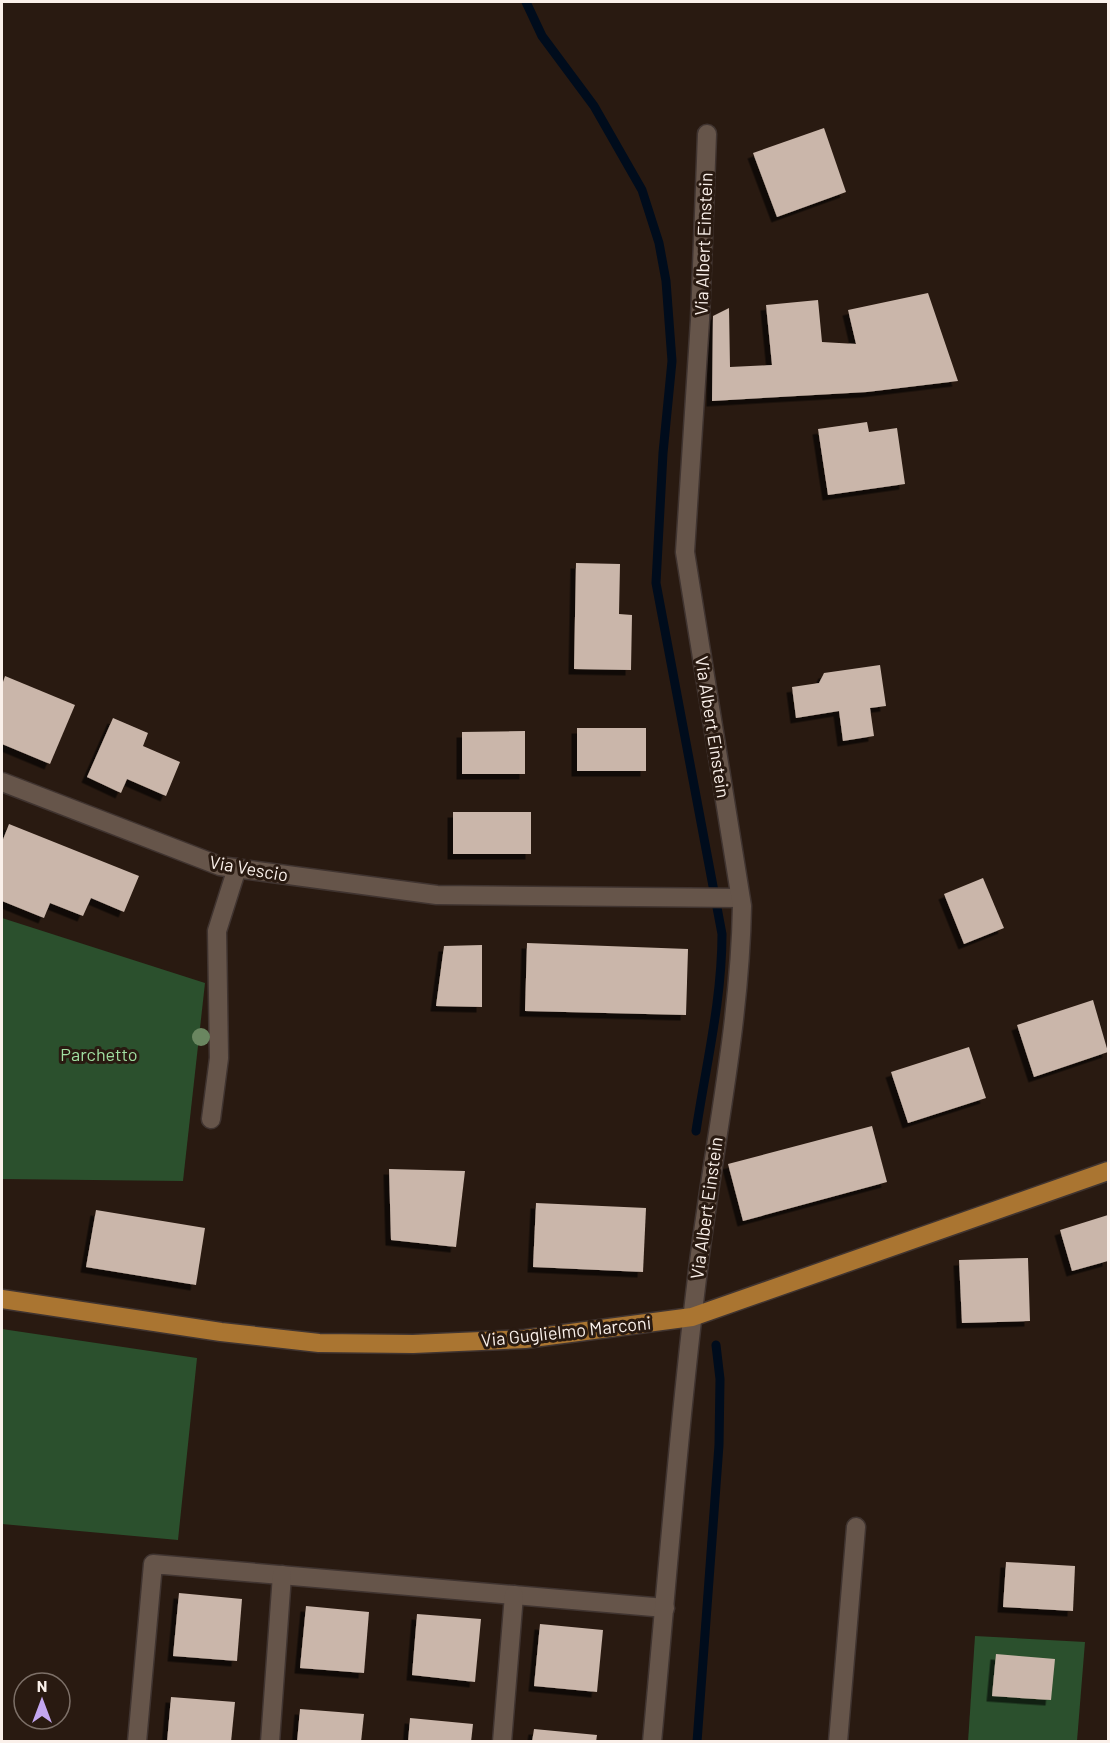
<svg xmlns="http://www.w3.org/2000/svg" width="1110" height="1743" viewBox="0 0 1110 1743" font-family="Barlow,sans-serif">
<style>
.green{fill:#2b502d}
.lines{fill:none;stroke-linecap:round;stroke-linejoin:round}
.stream{stroke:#000c1c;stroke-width:9}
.building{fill:#cab6aa;filter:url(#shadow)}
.minor-casing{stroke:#403430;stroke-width:21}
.major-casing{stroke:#403430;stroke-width:21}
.minor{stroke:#66554a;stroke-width:18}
.major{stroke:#aa7531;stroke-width:18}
.tree{fill:#6a8660}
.labels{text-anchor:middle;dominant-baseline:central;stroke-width:6;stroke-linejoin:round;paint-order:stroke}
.street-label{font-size:18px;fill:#faf0ea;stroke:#291a11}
.park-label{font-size:18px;fill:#a0dfa1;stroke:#291a11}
</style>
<defs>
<filter id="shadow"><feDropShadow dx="-5.5" dy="5.5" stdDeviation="0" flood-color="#0009"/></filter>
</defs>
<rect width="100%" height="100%" fill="#291a11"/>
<g class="green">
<path d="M2,918l203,65 -22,198 -181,-2z"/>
<path d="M2,1329l195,29 -19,182 -176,-16z"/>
<path d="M975,1636l110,6 -8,99 -109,1z"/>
</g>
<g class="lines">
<g class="stream">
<path d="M526,2l16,34 52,70 48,84 17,53 7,38 6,80 -9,92 -7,130 66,351c0,66 -16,131 -26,197"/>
<path d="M697,1742l22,-297 1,-66 -4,-34"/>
</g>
</g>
<g class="building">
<path d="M824,128l22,64 -69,25 -24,-64z"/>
<path d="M928,293l30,88 -91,11 -155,9 1,-85 16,-8 1,59 42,-2 -6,-60 52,-5 4,42 34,2 -8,-34z"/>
<path d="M867,422l2,10 28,-4 8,56 -77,11 -10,-66z"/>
<path d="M576,563l44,1 -1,50 13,1 -1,55 -57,-1z"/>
<path d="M880,665l6,41 -16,2 4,28 -31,5 -4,-30 -43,7 -4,-31 27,-4 5,-10z"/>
<path d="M5,676l70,29 -25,59 -48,-20v-59z"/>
<path d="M113,718l35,15 -5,13 37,16 -14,34 -39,-17 -6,14 -34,-16z"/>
<rect x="577" y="728" width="69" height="43"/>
<path d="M525,731v43h-63v-42z"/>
<rect x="453" y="812" width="78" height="42"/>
<path d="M9,824l130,52 -15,36 -33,-14 -8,18 -33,-13 -6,15 -42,-17v-59z"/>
<path d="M983,878l21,50 -40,16 -20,-50z"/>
<path d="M527,943l161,6 -2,66 -161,-4z"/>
<path d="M482,945v62l-46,-1 8,-60z"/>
<path d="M1093,1000l15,52 -74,25 -17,-52z"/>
<path d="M969,1047l17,51 -78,25 -17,-51z"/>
<path d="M872,1126l15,56 -144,39 -15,-57z"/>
<path d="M389,1169l76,2 -9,76 -65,-7z"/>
<path d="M536,1203l110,5 -3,64 -110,-5z"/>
<path d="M96,1210l109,18 -9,57 -110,-18z"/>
<path d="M1108,1215v46l-36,10 -12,-41z"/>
<path d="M1028,1258l2,63 -68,2 -3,-63z"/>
<path d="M1006,1562l69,4 -2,45 -70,-4z"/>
<path d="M179,1593l63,6 -5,62 -64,-5z"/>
<path d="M306,1606l63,6 -5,61 -64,-5z"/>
<path d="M417,1614l64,5 -6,63 -63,-7z"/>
<path d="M540,1624l63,6 -6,62 -63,-6z"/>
<path d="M996,1654l59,5 -4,41 -59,-4z"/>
<path d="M171,1697l64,5 -4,40h-64z"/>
<path d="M300,1709l64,5 -3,28h-64z"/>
<path d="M410,1718l63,6 -2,18h-63z"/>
<path d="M534,1729l63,6 -1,7h-64z"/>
</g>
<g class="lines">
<g class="minor-casing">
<g id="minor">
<path d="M2,782l218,84 217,29 303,3"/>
<path d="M211,1119l8,-61 -2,-127 20,-63"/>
<path d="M137,1742l16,-178 512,44"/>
<path d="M270,1742l12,-167"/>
<path d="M502,1742l12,-147"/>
<path d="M652,1742c15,-160 27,-321 47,-480 15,-118 41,-237 43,-356l-57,-354 15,-232 7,-186"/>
<path d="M838,1742l18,-215"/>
</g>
</g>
<g class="major-casing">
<path id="major" d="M2,1299l219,33 98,11 94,1 112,-5 167,-22 416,-146"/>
</g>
<use href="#minor" class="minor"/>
<use href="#major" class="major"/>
</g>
<circle class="tree" cx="201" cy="1037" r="9"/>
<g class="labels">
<g class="street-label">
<text transform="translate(703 244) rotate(-88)">Via Albert Einstein</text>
<text transform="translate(713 727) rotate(81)">Via Albert Einstein</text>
<text transform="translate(249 868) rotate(10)">Via Vescio</text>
<text transform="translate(706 1208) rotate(-82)">Via Albert Einstein</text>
<text transform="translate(566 1331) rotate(-6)">Via Guglielmo Marconi</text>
</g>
<g class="park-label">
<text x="99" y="1054">Parchetto</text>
</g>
</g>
<rect width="1110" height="1743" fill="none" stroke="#faf0ea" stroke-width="6"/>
<g transform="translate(42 1701)"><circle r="28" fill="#291a11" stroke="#7d7068" stroke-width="1.5"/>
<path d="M0-4.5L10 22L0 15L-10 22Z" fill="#c4a7f1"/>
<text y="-9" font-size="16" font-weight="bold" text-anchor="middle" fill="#faf0ea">N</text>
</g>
</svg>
